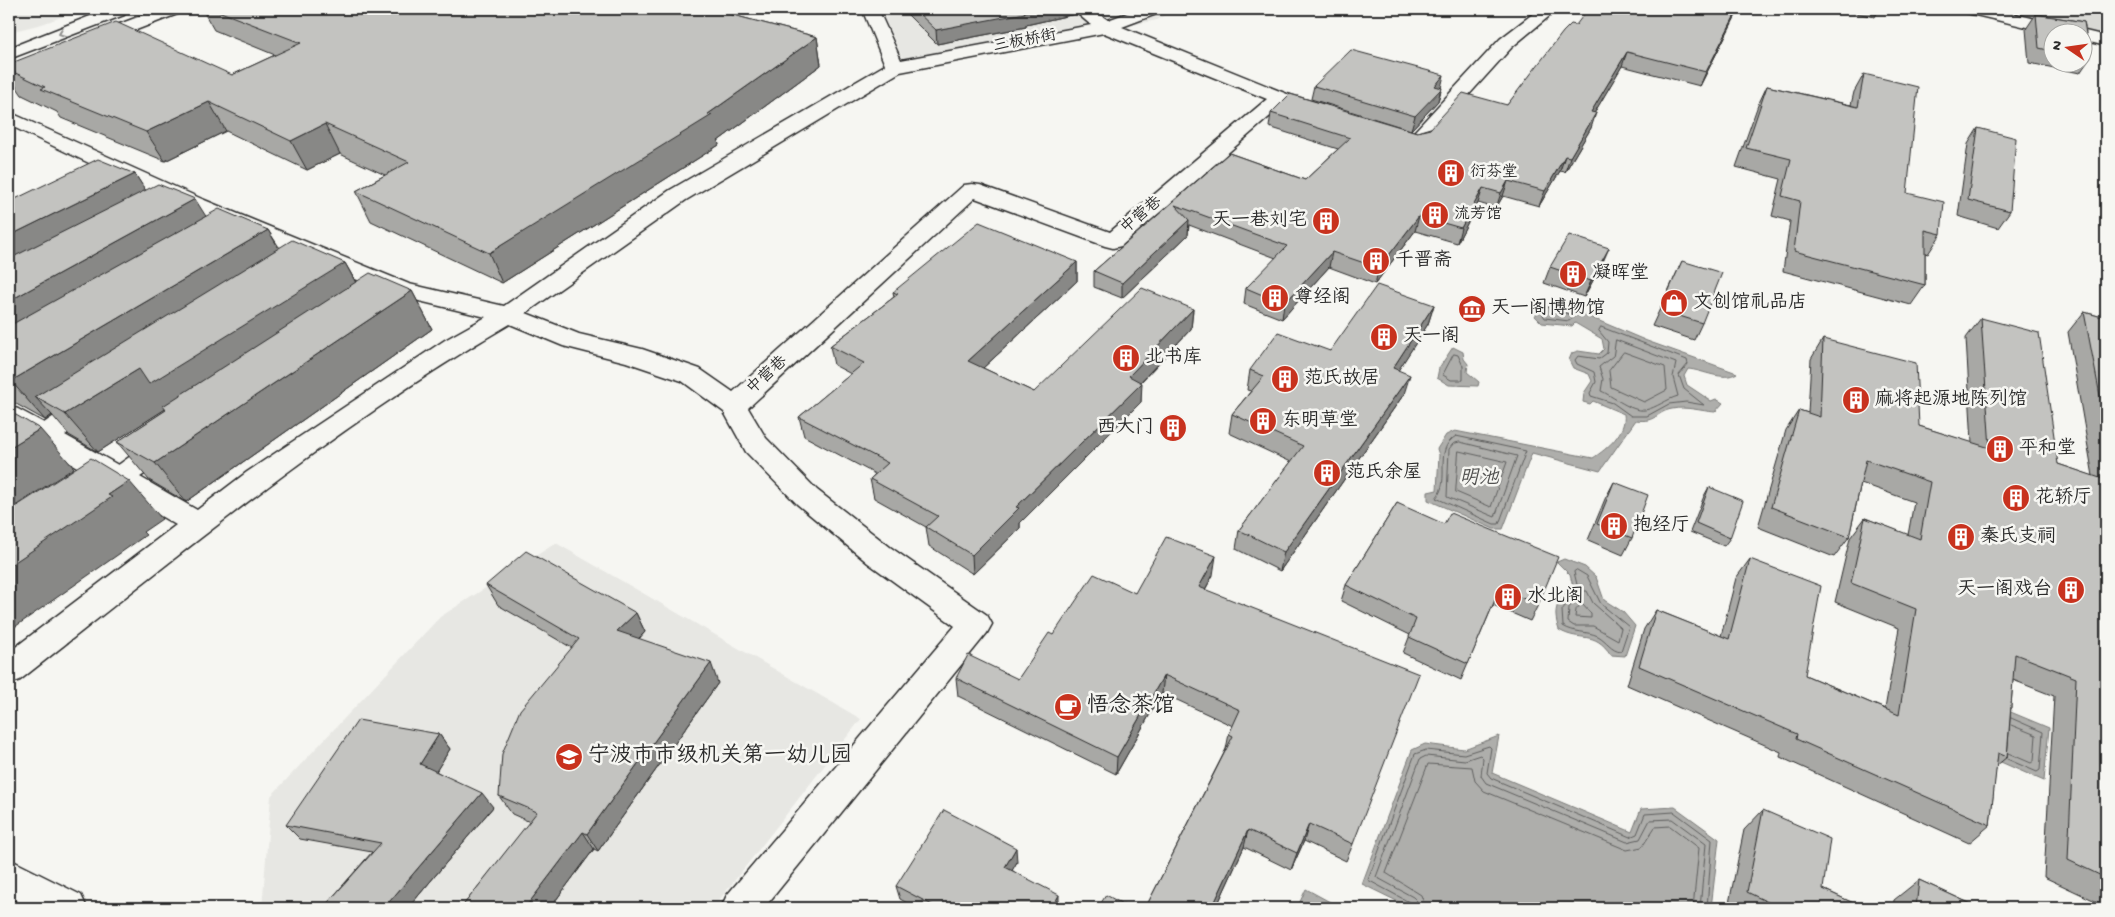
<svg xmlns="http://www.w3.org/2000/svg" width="2115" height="917" viewBox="0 0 2115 917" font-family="'Gochi Hand','LXGW WenKai TC',sans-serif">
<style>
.built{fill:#e7e7e3}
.green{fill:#d9d9d5;stroke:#828280}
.water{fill:#aeaeab;stroke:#7a7a78}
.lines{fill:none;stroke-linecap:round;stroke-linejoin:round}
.shore{stroke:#5f5f5e;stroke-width:1}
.minor-casing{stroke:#2b2b2b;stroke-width:3}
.major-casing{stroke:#2b2b2b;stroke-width:3}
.minor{fill:#f6f6f2;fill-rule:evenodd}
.major{fill:#f6f6f2;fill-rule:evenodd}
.wall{fill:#a8a8a5;stroke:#2b2b2b;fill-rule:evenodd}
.shaded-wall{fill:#888886;stroke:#2b2b2b}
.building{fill:#c3c3c0;stroke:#2b2b2b}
.oneway{stroke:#90908e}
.labels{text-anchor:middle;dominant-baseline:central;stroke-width:5;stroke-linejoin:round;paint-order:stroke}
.far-street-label{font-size:16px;fill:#2b2b2b;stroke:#f6f6f2}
.far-poi-label{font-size:16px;fill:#2b2b2b;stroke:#f6f6f2;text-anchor:start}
.poi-label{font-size:19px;fill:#2b2b2b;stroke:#f6f6f2;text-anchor:start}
.water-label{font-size:20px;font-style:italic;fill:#525251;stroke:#f6f6f2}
.near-poi-label{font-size:22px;fill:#2b2b2b;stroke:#f6f6f2;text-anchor:start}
</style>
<rect width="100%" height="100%" fill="#f6f6f2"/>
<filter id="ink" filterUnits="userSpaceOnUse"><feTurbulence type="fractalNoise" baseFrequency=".02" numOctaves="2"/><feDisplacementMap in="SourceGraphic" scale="10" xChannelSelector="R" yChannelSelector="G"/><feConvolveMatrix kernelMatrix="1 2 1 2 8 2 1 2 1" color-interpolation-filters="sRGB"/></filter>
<g filter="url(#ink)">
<g class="built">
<path d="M9,9h74l-41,15 -28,7h-5z"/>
<path d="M880,9h295l-18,11 -249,50z"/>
<path d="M556,543l305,176 -148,189h-451l9,-112 169,-179z"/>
</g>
<path class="green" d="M1992,9h114v28l-1,-1z"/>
<g class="water">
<path d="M1539,301l20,3 88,37 90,32c-14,9 -34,-3 -49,-4l-4,7 3,9 24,16 5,-2 7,4 -8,9c-14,-1 -29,-6 -43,-3 -17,3 -15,14 -36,11l-36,51 -68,-18 -29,76h-9l-66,-29v-8l9,-2 2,-35 -2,-6 9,-14 9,-4 138,27c14,-9 34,-26 31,-44l-31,-13 -3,3 -7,-2 1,-9 8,-12 -3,-7 -16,-6 -4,-8 3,-7 6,-2 21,3 5,-5 -2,-10 -27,-16 -3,3 -30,-3 -7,-7 4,-6 -2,-7z"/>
<path d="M1453,347l10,5 1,7 4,5 -1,8 12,10 -1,4 -29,-1 -12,-7 2,-10z"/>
<path d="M1564,559l21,8 11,10 8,23 19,12 12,14 -10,30 -14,-1c-17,-26 -30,-12 -52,-25 -7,-22 -2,-28 14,-44l-3,-11 -13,-13z"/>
<path d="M2001,708l48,20 -5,53 -50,-22z"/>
<path d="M1499,736l-7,37 140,59 9,-23 34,-2 44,32 -8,69h-300l-49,-24 50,-134 13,-6 39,5z"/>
<path d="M1306,889l35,19h-44z"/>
</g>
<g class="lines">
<g class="shore">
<path d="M1547,307l24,8 2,3 -4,3 -24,-3 -2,-3z"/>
<path d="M1601,327l86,33 1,4 -9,11 5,14 20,16 -18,-3 -17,2 -22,12h-16l-18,-13 -22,-7 -1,-3 6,-11 -2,-10 -17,-8 -2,-4 3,-4 21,3 8,-6 1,-11 -9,-11z"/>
<path d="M1616,340l60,23 -3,14 5,19c-11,3 -22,12 -33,14 -14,2 -32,-14 -44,-19l2,-12 -4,-12 14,-11z"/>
<path d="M1624,352l41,15 2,23 -23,12 -33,-15 -2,-16z"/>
<path d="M1454,354l4,1 5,11v14h-12l-8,-5z"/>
<path d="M1456,436l70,15 -27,73h-5l-58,-26c16,-18 -4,-48 20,-62z"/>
<path d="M1460,442l57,14 -22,61 -48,-20 2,-48 4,-5z"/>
<path d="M1459,451l48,11 -16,45 -35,-15z"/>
<path d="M1577,570l10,6 14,28 28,23 -8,24c-10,-1 -14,-10 -23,-15 -11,-5 -24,-3 -35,-10l-1,-16 16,-21 -4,-17z"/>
<path d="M1584,591h3l6,12 28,25 -3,12 -25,-14h-19l-6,-4 1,-14z"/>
<path d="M1582,604l9,10v4l-16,-1 1,-7z"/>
<path d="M2008,753l23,10 3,-2 2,-26 -25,-10"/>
<path d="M2007,759l30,13 3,-2 3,-38 -32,-14"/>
<path d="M1412,908l-3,-6 -41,-22 47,-126 11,-4 38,4 25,-8 2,2 -4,25 4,5 139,59 7,-3 8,-20 29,-2 38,28 -5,68"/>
<path d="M1418,908l-1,-7 -4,-4 -37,-20 44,-118 6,-3 39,4 15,-5 3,3 -2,18 5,7 141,59 13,-3 10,-19 22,-1 34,25 -6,64"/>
<path d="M1426,908l-5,-13 -35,-22 42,-109 44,3 3,14 9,10 143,59 15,-3 13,-20 15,-1 29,22 -6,60"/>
</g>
<g class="minor-casing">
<g id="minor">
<path d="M862,9h16l23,51 190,-35 -19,-16h19l17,11 30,-11h23l-2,4 -37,14 165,67 40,12 3,4 -3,4 -7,2 -37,-11 -162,141 -8,2 -8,-2 -130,-48 -227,210 18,30 51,52 73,57 97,68 5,9 -5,9 -223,275h-43l6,-13 228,-269 -87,-63 -71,-59 -51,-52 -22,-40 -42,-31 -56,-19 -63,-16 -53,-22c-175,102 -331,231 -490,356l-11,4v-32l167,-127 -167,-98v-21l9,3 26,14c16,-10 36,-29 56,-23l4,6 -4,6 -35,23 53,30c17,-11 38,-32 59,-26l4,7 -4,7 -37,24 57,33 50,-38 198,-132 41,-23 -92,-22 -208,-86 -177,-84v-13l193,87 207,85 95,22 166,-116 215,-125zM1104,33l163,66 -157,133 -130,-47 -8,-1 -8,1 -231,207 -33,-23 -58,-20 -63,-15 -53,-21 160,-113 214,-128z"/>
<path d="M1539,9h19l-46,38 -84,93c-13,5 -34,6 -43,-7l3,-4 7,-2 19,5 86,-93z"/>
<path d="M1964,9h30l112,27v10l-24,-6v-8l-30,1 -85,-20z"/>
</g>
</g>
<g class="major-casing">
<g id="major">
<path d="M108,9h17l2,2 -3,4 -115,44v-11z"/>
<path d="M159,9h24l-3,4 -80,31h-12l-3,-4 3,-4z"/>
<path d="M9,859l72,36 6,13h-57l-21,-11z"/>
</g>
</g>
<use href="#minor" class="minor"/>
<use href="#major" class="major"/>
</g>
<g class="wall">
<path d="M202,9h508l107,28 4,28 -103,76 1,4 -217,138 -131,-62 -15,-30 29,-16 -45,-21 -33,16 -81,-39 -61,30 -104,-43 -4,-6 -35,-17 -13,-19v-12l223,11 43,-20 -61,-25z"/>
<path d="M902,9h173v5l-49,11v2l-89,17z"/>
<path d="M1837,9h42l-4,8z"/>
<path d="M2036,14l48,8 6,36 -10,15 -51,-10 -3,-34zM2052,32h30v30h-30z"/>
<path d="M1736,15l-36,71 -78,-20 -28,47 -3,15 -26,44 -5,-1 -21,35 -36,-10 -7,12 -18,-5 -21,40 -42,-12 -40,53 -46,-17 -47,52 -38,-15 2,-16 30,-30 -87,-33 -1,10 -66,63 -28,-11v-16l135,-118 76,27 33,-31 -69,-22 2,-14 146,19 90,-27 69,-80z"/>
<path d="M1864,74l43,119 34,41 -13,20 -3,-1v32l-14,20 -128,-34 7,-50 -18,-5 9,-37 -45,-12 22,-62 9,-19 84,19 3,-13z"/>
<path d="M1314,86l127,1 1,1 -4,13 -27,29 -100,-31z"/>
<path d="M1978,128l32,83 -12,17 -40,-12 10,-72z"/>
<path d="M135,174l10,16 61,27 62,13 11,17 66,16 11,19 56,9 20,38 -246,173 -37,-22 -32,-38 49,-32 -1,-1 -67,43 -29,-17 -17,-20 -7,5 -36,-20v-198z"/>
<path d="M1682,261l20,62 -8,17 -42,-14z"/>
<path d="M1077,262v19l-94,87 51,24 159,-83 -2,20 -50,53v20l-121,121v5l-47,46 -44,-28 -3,-19 -52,-29 -4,-19 5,-5 -71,-38 -5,-19 52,-43 -17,-9 -4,-19 64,-49 -1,-5z"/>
<path d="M1602,264l-18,33 -40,-14 6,-16z"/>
<path d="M1434,305l-6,19 -30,46 6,24 -124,177 -44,-22 3,-19 52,-68 -62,-29 3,-19 19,-23 -4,-1 3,-20 80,-19z"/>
<path d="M2084,312l22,6v588l-62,-29 10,-181 -41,-16 -6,77 -11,9 -6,59 -21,18 -189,-86 1,-5 -154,-67 17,-56 12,-19 65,26 15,-58 14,-19 55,116 80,34 14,-81 -64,-26 15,-64 15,-20 43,17 6,-33 -53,-19 -12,54 -15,20 -76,-30 28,-97 13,-20 9,3 3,-54 12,-20 96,87 53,17 -6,-105 15,-20 77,146 35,12 -25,-144z"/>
<path d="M1614,482l18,56 -9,17 -35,-15 17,-41z"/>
<path d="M1709,487l21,51 -6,8 -34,-14 14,-36z"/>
<path d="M1397,503l141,102 -8,16 -37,-16 -32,75 -58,-27 7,-18 -69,-34 5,-16z"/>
<path d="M1213,575l-8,15 148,254 -7,17 -42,-20 -13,29 -47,-23 -28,61h-69l1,-5 78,-154 3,-15 4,-8 -71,-33 -46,81 -158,-78 -2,-18 62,1 35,-44 82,-42z"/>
<path d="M486,585l150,28 9,19 -6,7 79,44 -120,168 -4,-2 -44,59h-89l69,-86 -18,-8 -13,-18 73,-148 -74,-43z"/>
<path d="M439,734l11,15 -14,22 57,36 -85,101h-85l49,-56 -72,-13 -14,-14z"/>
<path d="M1763,810l60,79 41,19h-136l16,-78z"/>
<path d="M1017,862l-5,8 47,38h-143l-16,-9 -4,-13z"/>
<path d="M1919,880l61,28h-87l1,-8z"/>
</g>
<g class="shaded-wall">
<path d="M1035,9h40v5l-49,11v2l-89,17 -1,-14z"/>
<path d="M1738,9l-2,6 -36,71 6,-14z"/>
<path d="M817,37l4,28 -103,76 1,4 -217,138 -13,-30 219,-139z"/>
<path d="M1627,52l-5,14 -36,61 5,-15z"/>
<path d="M1444,75l-6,26 -27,29 4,-14 20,-30z"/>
<path d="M209,102l17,29 -61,30 -19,-29z"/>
<path d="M1596,113l-5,15 -26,44 5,-15z"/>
<path d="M325,124l15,30 -33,16 -16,-29z"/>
<path d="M1565,156l-5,15 -21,35 6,-15z"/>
<path d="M135,174l24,37 -150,78v-53z"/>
<path d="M1508,181l-5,15 -7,12 5,-15z"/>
<path d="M1483,188l-5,15 -21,40 4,-15z"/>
<path d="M195,199l24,38 -210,120v-56z"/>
<path d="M1419,216l-4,15 -40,53 4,-16z"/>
<path d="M1189,220l-1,15 -66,63v-15z"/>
<path d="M268,230l22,37 -255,130 17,18 -7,5 -34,-39z"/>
<path d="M1609,248l-7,16 -18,33 7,-16z"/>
<path d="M1332,252l-3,15 -47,52 2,-15z"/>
<path d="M1077,262v19l-108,100 -1,-20z"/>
<path d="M345,263l21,38 -199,107 -69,44 -33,-38 74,-45z"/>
<path d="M412,291l20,38 -246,173 -31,-39z"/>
<path d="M1434,305l-6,19 -41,64 6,-20z"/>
<path d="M1193,309l-2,20 -64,67 2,-20z"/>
<path d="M1410,375l-6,19 -124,177 4,-19z"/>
<path d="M1142,383l-1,19 -121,121v5l-47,46 -1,-19 44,-48z"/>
<path d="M40,429l34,39 -65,42v-62z"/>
<path d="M129,481l33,38 -19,13 3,3 -137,96v-65l99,-71z"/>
<path d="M1216,556l-3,19 -17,31 3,-19z"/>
<path d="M636,613l9,19 -19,19 -9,-20z"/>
<path d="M711,663l7,20 -120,168 -11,-17z"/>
<path d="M1164,675l-2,18 -46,81 1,-17z"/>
<path d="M439,734l11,15 -18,29 -12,-14z"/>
<path d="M482,793l11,14 -85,101h-24z"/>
<path d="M1309,824l-5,17 -13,29 6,-17z"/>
<path d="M1248,830l-4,17 -28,61h-4z"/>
<path d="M583,832l11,17 -44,59h-25z"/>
<path d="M1016,848l1,14 -11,19 -1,-14z"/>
<path d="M1059,895v13h-7z"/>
</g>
<g class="building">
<path d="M213,9h497l107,28 -109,77 4,1 -223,138 -133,-62 53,-29 -84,-38 -34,17 -82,-39 -63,30 -105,-43 4,-2 -36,-17v-6l107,-42 116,53 69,-32z"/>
<path d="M914,9h121l-11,2 1,2 -89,17z"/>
<path d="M1588,9h150l-32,63 -79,-20 -36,60 5,1 -26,44 -5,-1 -20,35 -37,-10 -7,12 -18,-5 -22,40 -42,-12 -40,52 -47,-16 -48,52 -38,-16 41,-42 -112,-41 14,15 -67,63 -28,-12 135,-118 76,27 45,-42 -79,-25 19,-19 127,38 13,-3 33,-36 44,12 56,-73 8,-8 5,1z"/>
<path d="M2036,14l48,8 6,36 -8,-1v-25h-30v19l-13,-3z"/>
<path d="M1351,50l93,25 -9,11 7,2 -27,28 -101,-30z"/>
<path d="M1864,74l54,13 -11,106 37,9 -3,32 -16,-4v55l-131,-34 6,-50 -18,-5 9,-37 -45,-11 21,-62 91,21z"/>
<path d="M1978,128l38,10 -6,73 -42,-11z"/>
<path d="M98,159l37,15 -126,62v-34z"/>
<path d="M158,184l37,15 -186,102v-42z"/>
<path d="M219,209l49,21 -257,151 -2,-1v-54z"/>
<path d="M979,222l98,40 -109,99 66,31 108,-104 51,21 -64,67 13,7 -126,124 3,1 -47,47 -46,-28 12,-11 -68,-37 18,-16 -89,-46 65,-54 -34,-17 68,-52 -5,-2z"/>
<path d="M1569,235l40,13 -18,33 -41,-14z"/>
<path d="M292,240l53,23 -196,121 -10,-15 -74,45 -30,-17z"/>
<path d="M1682,261l40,12 -20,50 -42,-13z"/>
<path d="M370,273l42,18 -257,172 -38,-21 49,-32 -3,-4z"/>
<path d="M1377,285l57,20 -41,63 17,7 -126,177 -45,-22 64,-84 -71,-32 32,-38 -14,-6 28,-38 52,19z"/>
<path d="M2084,312l22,6v109z"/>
<path d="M1981,318l58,15 19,131 48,16v398l-38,-18 8,-182 -61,-24 -8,103 -9,-4 -8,72 -194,-86 1,-5 -158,-68 17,-56 73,29 21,-80 71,27 -16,89 94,40 17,-106 -65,-26 14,-65 55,21 10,-57 -64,-22 -17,77 -78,-30 28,-97 21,7 3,-78 93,24 3,63 71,22z"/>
<path d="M9,411l31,18 -31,19z"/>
<path d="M91,458l38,23 -21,14 4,2 -103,69v-55z"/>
<path d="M1614,482l34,13 -16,43 -35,-14z"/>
<path d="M1709,487l34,14 -13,37 -34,-15z"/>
<path d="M1397,503l47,21 6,-11 108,44 -20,48 -38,-17 -32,76 -59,-27 7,-18 -70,-34z"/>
<path d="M1166,537l50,19 -17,31 220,87 -66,170 -44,-20 -12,29 -49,-23 -36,78h-55l-9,-5 85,-167 -4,-2 11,-24 -76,-35 -47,82 -161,-79 12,-23 50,24 31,-46 4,2 41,-61 41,19z"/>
<path d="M526,551l110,62 -19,18 94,32 -124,171 -4,-2 -58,76h-64l76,-96 -38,-16 3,-42 18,-44 59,-71 -93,-54z"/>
<path d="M358,720l81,14 -19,30 62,29 -98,115h-61l58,-65 -95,-18z"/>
<path d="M944,810l72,38 -11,19 54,28 -7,13h-114l-42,-22z"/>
<path d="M1763,810l67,29 -7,50 41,19h-87l1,-1 -31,-15z"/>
<path d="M1919,880l61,28h-64z"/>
<path d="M1106,895l24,13h-32z"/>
</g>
<defs><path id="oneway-chevron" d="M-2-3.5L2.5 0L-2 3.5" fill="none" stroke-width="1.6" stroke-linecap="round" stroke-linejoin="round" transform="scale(1.25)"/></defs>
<use class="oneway" href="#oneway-chevron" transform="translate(62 33) rotate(159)"/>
</g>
<defs>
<g id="building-disc" transform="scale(1.4375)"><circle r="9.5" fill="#c8321e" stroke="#f6f6f2"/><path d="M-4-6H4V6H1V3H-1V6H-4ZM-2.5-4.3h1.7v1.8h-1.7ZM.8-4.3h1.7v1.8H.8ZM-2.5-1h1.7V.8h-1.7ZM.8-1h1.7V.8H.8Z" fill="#fff"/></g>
<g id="shop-disc" transform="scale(1.4375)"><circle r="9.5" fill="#c8321e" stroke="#f6f6f2"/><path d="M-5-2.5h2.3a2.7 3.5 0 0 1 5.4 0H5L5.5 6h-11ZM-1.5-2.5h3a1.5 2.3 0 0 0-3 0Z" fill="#fff"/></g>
<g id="museum-disc" transform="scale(1.4375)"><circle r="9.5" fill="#c8321e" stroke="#f6f6f2"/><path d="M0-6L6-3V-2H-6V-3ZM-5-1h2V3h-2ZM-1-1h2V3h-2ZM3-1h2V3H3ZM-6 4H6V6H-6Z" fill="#fff"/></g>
<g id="cafe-disc" transform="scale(1.4375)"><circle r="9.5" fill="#c8321e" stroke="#f6f6f2"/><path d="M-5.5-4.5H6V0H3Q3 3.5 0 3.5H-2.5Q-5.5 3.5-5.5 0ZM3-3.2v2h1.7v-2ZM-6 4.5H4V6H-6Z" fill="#fff"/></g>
<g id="school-disc" transform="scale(1.4375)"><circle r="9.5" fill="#c8321e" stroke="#f6f6f2"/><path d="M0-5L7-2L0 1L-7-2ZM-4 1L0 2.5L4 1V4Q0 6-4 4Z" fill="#fff"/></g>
</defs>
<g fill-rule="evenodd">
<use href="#building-disc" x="1451" y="173"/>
<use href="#building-disc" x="1435" y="215"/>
<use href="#building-disc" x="1326" y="221"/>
<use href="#building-disc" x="1376" y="261"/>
<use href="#building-disc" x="1573" y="274"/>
<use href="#building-disc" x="1275" y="298"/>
<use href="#shop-disc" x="1674" y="303"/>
<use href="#museum-disc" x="1472" y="309"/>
<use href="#building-disc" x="1384" y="337"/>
<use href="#building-disc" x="1126" y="358"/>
<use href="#building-disc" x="1285" y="379"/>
<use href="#building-disc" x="1856" y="400"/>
<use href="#building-disc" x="1263" y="421"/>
<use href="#building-disc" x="1173" y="428"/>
<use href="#building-disc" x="2000" y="449"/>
<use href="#building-disc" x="1327" y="473"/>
<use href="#building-disc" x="2016" y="498"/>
<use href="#building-disc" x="1614" y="526"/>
<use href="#building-disc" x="1961" y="537"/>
<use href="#building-disc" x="2071" y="590"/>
<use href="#building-disc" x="1508" y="597"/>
<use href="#cafe-disc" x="1068" y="707"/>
<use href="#school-disc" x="569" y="757"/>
</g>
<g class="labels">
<g class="far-street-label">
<text transform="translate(1025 42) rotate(-11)">三板桥街</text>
<text transform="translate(1142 216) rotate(-40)">中营巷</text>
<text transform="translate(768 376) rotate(-42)">中营巷</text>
</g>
<g class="far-poi-label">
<text x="1470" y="173">衍芬堂</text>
<text x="1454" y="215">流芳馆</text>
</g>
<g class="poi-label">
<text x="1307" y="221" text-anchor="end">天一巷刘宅</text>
<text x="1395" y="261">千晋斋</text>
<text x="1592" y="274">凝晖堂</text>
<text x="1294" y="298">尊经阁</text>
<text x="1693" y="303">文创馆礼品店</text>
<text x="1491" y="309">天一阁博物馆</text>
<text x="1403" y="337">天一阁</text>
<text x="1145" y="358">北书库</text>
<text x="1304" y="379">范氏故居</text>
<text x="1875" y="400">麻将起源地陈列馆</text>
<text x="1282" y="421">东明草堂</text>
<text x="1154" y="428" text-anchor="end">西大门</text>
<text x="2019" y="449">平和堂</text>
<text x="1346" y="473">范氏余屋</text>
<text x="2035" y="498">花轿厅</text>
<text x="1633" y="526">抱经厅</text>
<text x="1980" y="537">秦氏支祠</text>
<text x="2052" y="590" text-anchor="end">天一阁戏台</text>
<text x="1527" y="597">水北阁</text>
</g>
<g class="water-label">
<text x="1479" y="479">明池</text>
</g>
<g class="near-poi-label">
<text x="1087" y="707">悟念茶馆</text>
<text x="588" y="757">宁波市市级机关第一幼儿园</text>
</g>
</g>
<rect width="2115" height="917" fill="none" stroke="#f6f6f2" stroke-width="30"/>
<rect x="15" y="15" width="2085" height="887" fill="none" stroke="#2b2b2b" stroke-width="2" filter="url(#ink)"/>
<g transform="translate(2068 48) rotate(283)"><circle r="24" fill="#f6f6f2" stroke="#a5a5a2"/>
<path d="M0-4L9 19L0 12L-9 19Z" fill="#c8321e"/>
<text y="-8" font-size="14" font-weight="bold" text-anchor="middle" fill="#2b2b2b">N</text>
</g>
</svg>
